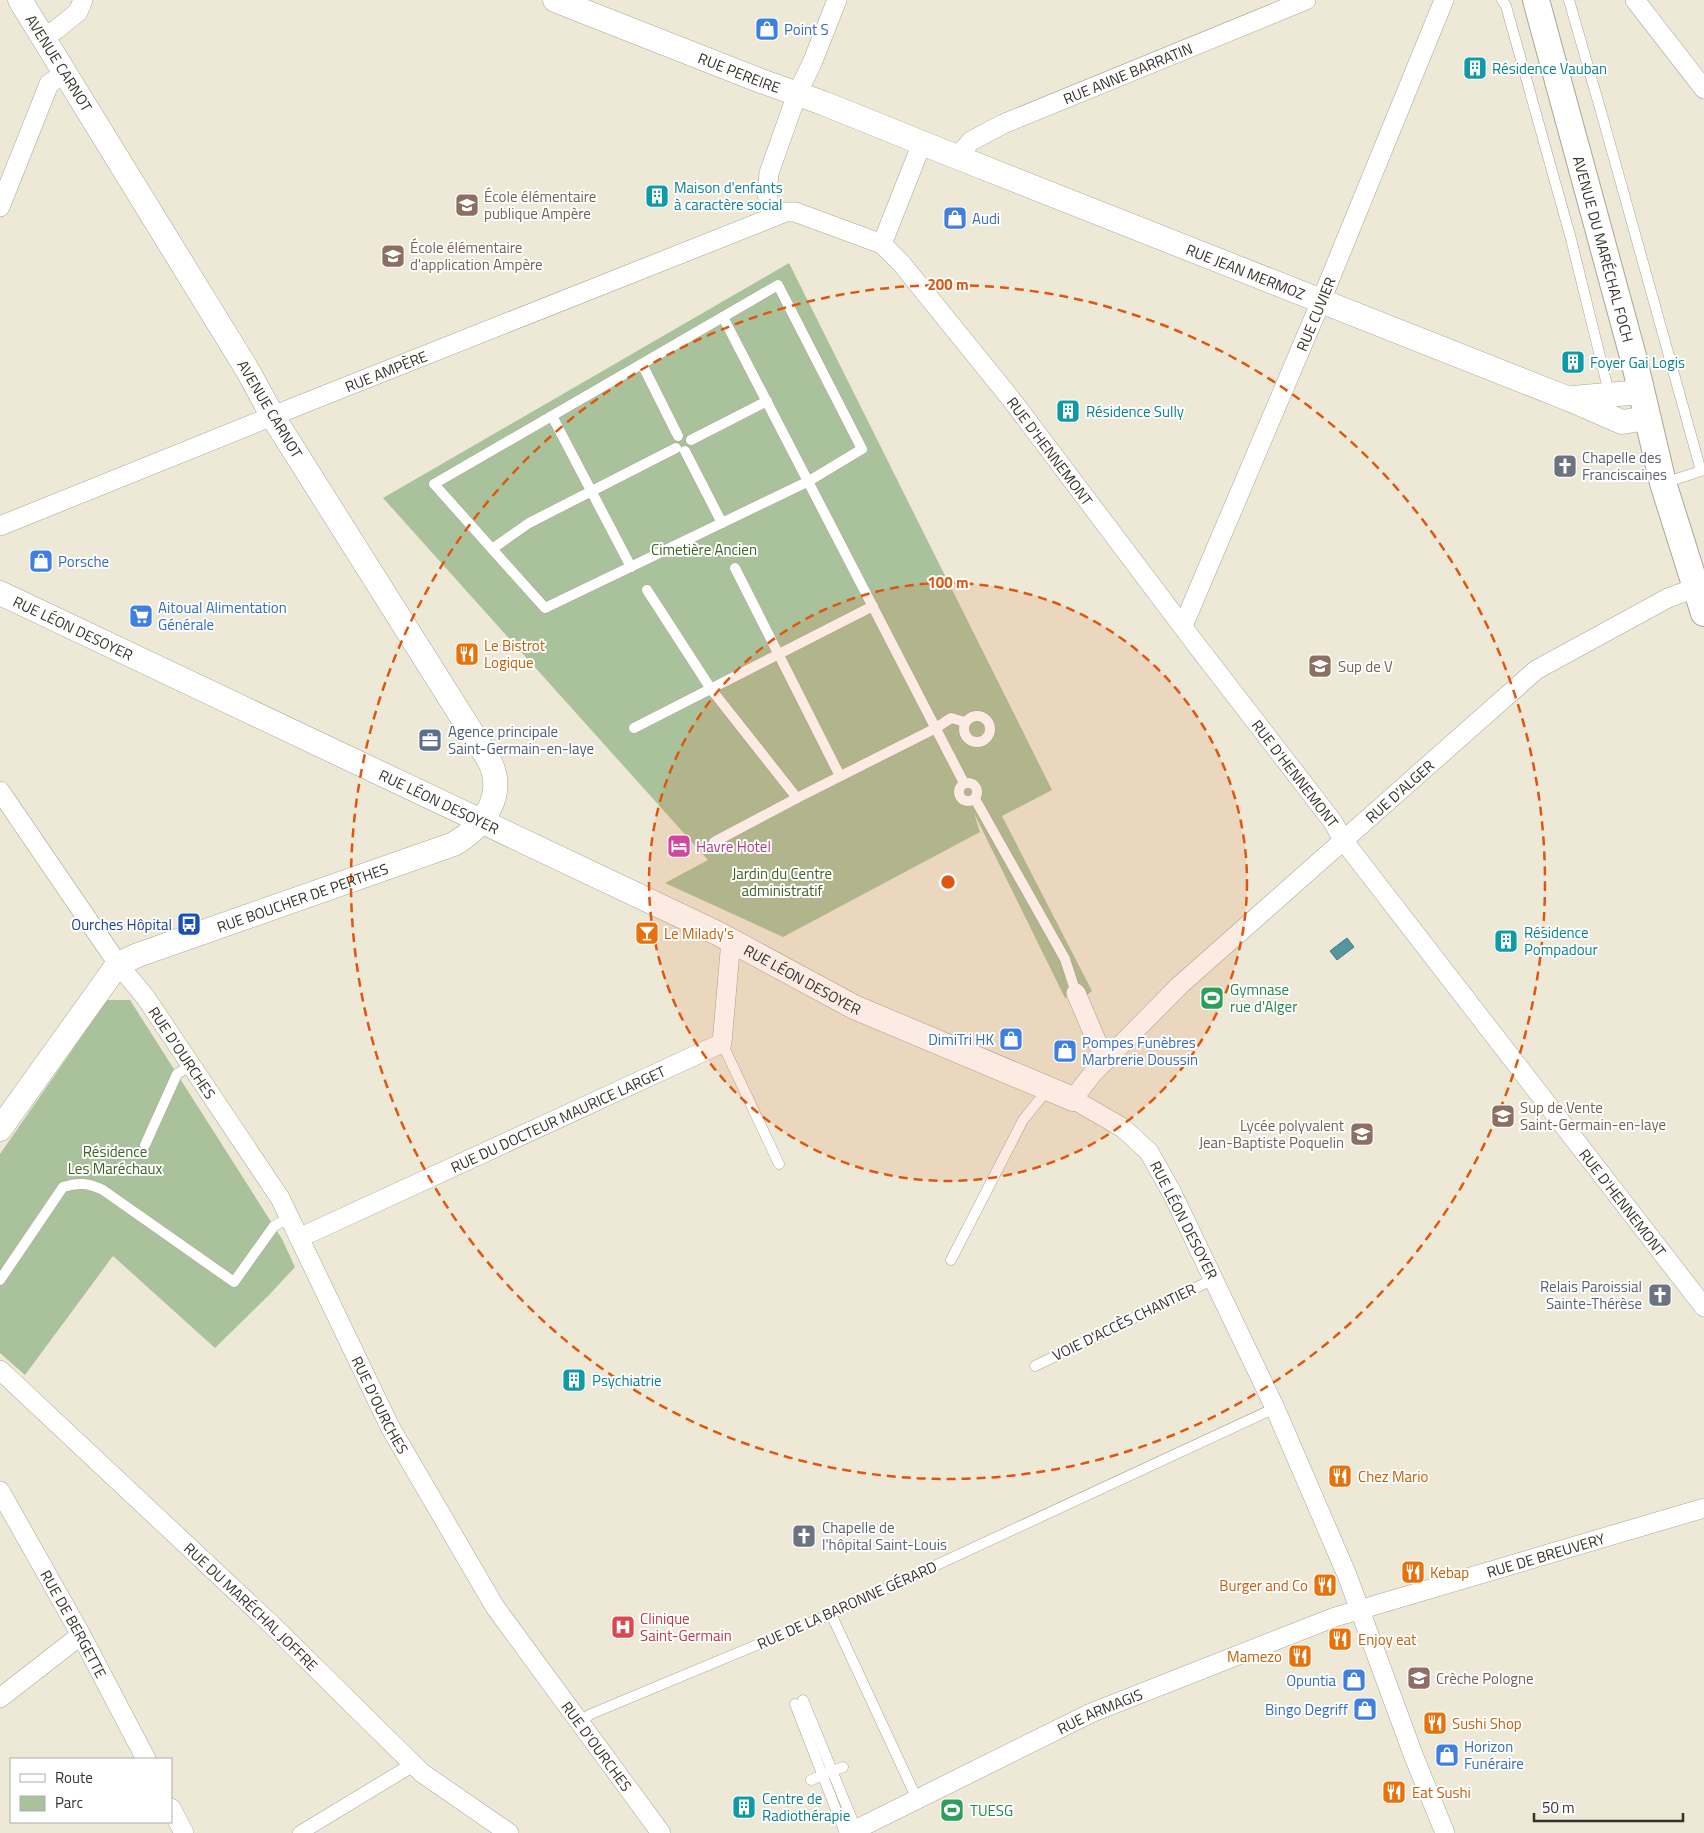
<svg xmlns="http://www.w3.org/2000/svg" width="1704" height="1833" viewBox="0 0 1704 1833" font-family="'Titillium Web',sans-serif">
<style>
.green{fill:#aac29c}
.water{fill:#5396a1;stroke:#4a787e}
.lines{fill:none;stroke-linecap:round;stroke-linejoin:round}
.service-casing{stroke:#aaa694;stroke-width:11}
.pedestrian-casing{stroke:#aaa694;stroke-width:15}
.minor-casing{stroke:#aaa694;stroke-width:20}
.tertiary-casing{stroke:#aaa694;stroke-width:25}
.secondary-casing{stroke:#aaa694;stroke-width:28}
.service{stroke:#fff;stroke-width:10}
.pedestrian{stroke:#fff;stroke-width:14}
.minor{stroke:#fff;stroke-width:19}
.tertiary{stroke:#fff;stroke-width:24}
.secondary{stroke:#fff;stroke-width:26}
.ring{fill:none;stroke:#df570e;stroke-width:2.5;stroke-dasharray:9 6}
.labels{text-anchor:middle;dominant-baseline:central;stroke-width:4;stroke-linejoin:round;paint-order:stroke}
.shop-label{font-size:15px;fill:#366cbe;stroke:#fff;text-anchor:start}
.street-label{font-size:15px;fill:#35332c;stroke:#fff}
.culture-label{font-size:15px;fill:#0d838f;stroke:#fff;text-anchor:start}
.education-label{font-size:15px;fill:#785e54;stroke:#fff;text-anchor:start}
.worship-label{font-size:15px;fill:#5b616d;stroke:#fff;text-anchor:start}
.park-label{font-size:15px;fill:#3e6224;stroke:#fff}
.food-label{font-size:15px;fill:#c56008;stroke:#fff;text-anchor:start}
.service-label{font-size:15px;fill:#4e5e75;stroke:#fff;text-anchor:start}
.hotel-label{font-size:15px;fill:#b23c85;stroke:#fff;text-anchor:start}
.transit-label{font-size:15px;fill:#164399;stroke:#fff;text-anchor:end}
.leisure-label{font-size:15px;fill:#27864d;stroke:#fff;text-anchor:start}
.health-label{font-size:15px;fill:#be3a42;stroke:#fff;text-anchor:start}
.centre{fill:#df570e;stroke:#fff;stroke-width:2.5}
.ring-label{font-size:15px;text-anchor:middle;font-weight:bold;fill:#df570e;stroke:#fff;stroke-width:4;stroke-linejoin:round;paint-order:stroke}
</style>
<rect width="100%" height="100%" fill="#ede9d6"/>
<g class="green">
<path d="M789,263l263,527 -50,26 90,175 -5,4 -3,-5 -19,8 -91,-185 6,19 -197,105 -118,-54 43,-23 -325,-362z"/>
<path d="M107,1000h23l152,239 13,28 -25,27 -55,54 -102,-92 -88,119 -25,-22v-199z"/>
</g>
<path class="water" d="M1347,938l7,9 -17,13 -7,-9z"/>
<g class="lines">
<g class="service-casing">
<g id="service">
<path d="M1502,0l4,6 65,233 39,158"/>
<path d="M1569,0l33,115 99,356 -37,12"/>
<path d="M778,285l84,164 -53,32 -264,127 -111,-124z"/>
<path d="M723,317l241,466"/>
<path d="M642,364l36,72"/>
<path d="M552,416l79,151"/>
<path d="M691,440l76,-39"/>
<path d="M685,451l37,72"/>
<path d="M492,549l37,-26 147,-75"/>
<path d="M735,568l105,208"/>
<path d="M647,590l64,99 86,109 139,-70 15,-10 14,4"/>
<circle cx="977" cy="729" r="13"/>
<path d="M634,728l239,-122"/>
<circle cx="968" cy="792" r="9"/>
<path d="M975,799l90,160 11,34"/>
<path d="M714,842l83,-44"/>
<path d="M722,1043l57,121"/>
<path d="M145,1145l32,-71 14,-9"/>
<path d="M951,1260l72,-140 25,-31"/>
<path d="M0,1280l63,-93c15,-5 26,-4 40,3l131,92 40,-56 15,-8"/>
<path d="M1035,1366l179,-87"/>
<path d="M831,1614l86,185"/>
<path d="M803,1700l53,129"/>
<path d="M795,1704l50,129"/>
<path d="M580,1721l11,-7 240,-100 444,-206"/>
<path d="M811,1780l32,-13"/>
</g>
</g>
<g class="pedestrian-casing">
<path id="pedestrian" d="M300,1833l114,-69"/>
</g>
<g class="minor-casing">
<g id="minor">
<path d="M1635,0l69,89"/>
<path d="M43,38l14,-9 21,-17 5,-12"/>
<path id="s1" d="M957,157l14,-16 32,-17 303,-124"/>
<path d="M0,207l49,-123 15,-11"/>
<path d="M772,217l-5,-23 2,-21 28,-79 15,-31 25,-63"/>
<path d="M882,244l40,-101"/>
<path id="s2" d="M0,526l310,-125 476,-189h9l87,32 19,19 110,136 187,248 135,175 10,18 361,467"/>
<path id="s3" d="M1183,626l133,-313 128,-313"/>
<path id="s4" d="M0,791l118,173 28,34 134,200 110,229 105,180 166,226"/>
<path d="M1076,993l29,68"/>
<path id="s5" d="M299,1238l423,-195 9,-103"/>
<path id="s6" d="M0,1370l272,255 150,148 87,60"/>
<path id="s7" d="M0,1491l81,144 65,124"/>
<path d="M0,1698l81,-63"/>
<path d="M171,1808l13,25"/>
<path id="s8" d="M849,1833l242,-120 244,-96 369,-109"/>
<path id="s9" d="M1445,1833l-31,-76 -67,-182 -72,-167 -103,-215 -23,-41 -26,-24 -50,-29 20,-26 87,-88 356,-315 132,-72 27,-10"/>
</g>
</g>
<g class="tertiary-casing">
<g id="tertiary">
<path id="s10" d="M555,0l206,81 62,22 134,54 612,242 53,23 26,-4"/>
<path d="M1573,398l68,-6"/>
<path id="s11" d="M0,593l717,340 137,74 219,92"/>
<path id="s12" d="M0,1129l118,-165 20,-9 316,-111c30,-18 53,-49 35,-84l-216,-343 -25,-46 -228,-371"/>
</g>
</g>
<g class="secondary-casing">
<g id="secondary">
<path id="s13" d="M1536,0l98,360 29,123 41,130"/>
</g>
</g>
<use href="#service" class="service"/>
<use href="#pedestrian" class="pedestrian"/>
<use href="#minor" class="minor"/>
<use href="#tertiary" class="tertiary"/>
<use href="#secondary" class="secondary"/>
</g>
<circle cx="948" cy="882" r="299" fill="#df570e" fill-opacity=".12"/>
<g class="ring">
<circle cx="948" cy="882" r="299"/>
<circle cx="948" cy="882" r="597"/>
</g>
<defs>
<g id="shop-square" transform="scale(1.25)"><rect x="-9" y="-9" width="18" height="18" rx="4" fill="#3f7fe0" stroke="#fff"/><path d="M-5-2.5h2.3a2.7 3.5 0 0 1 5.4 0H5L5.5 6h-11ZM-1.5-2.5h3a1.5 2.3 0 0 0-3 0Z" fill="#fff"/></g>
<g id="building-square" transform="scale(1.25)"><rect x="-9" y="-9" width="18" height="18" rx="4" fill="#0f9aa8" stroke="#fff"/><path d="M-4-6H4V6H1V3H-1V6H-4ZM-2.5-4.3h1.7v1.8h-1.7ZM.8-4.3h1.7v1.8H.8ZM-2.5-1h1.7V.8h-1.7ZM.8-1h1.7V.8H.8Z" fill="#fff"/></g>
<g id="school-square" transform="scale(1.25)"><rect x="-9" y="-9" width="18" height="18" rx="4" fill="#8d6e63" stroke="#fff"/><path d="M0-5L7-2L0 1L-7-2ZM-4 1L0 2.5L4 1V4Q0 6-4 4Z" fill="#fff"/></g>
<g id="church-square" transform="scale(1.25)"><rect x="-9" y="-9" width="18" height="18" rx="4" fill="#6b7280" stroke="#fff"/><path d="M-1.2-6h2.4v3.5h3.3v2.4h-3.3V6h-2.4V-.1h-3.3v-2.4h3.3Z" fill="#fff"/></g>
<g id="supermarket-square" transform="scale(1.25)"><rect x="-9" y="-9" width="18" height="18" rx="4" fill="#3f7fe0" stroke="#fff"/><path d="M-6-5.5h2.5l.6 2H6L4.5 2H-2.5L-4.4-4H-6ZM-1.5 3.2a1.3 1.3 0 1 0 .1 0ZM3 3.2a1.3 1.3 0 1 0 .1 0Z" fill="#fff"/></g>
<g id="restaurant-square" transform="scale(1.25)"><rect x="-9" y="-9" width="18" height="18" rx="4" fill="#e8710a" stroke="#fff"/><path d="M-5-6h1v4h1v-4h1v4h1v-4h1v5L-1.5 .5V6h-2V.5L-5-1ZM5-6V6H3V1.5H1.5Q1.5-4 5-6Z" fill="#fff"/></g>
<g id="university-square" transform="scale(1.25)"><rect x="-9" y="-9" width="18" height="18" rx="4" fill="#8d6e63" stroke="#fff"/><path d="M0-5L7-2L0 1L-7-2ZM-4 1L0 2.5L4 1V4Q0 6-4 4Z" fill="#fff"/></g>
<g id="office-square" transform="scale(1.25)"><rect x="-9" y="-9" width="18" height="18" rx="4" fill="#5c6f8a" stroke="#fff"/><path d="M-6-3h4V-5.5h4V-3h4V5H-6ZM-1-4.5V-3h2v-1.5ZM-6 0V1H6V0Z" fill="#fff"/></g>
<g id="hotel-square" transform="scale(1.25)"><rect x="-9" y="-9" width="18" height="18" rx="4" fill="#d1479c" stroke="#fff"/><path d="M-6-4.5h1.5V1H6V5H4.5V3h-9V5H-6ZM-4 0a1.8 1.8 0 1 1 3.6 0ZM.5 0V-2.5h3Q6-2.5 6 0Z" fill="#fff"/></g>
<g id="bus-square" transform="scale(1.25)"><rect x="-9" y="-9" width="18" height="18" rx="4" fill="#1a4fb4" stroke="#fff"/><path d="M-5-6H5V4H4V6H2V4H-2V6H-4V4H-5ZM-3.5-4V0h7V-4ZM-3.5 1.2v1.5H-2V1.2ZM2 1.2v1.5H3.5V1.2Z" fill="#fff"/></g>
<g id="bar-square" transform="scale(1.25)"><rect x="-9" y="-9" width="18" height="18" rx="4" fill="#e8710a" stroke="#fff"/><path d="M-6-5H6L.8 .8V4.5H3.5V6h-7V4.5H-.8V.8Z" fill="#fff"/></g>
<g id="stadium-square" transform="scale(1.25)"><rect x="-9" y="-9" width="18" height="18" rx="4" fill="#2e9e5b" stroke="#fff"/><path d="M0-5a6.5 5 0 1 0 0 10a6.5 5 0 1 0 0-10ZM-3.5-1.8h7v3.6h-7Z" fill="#fff"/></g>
<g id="hospital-square" transform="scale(1.25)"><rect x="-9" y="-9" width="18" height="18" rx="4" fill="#e0444e" stroke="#fff"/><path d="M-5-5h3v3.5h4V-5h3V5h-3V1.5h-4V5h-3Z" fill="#fff"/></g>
</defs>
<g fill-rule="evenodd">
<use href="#shop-square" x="767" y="29"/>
<use href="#building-square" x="1475" y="68"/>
<use href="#building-square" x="657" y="196"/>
<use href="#school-square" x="467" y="205"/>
<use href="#shop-square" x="955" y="218"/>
<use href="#school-square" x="393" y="256"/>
<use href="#building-square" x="1573" y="362"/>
<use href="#building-square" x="1068" y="411"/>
<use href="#church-square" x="1565" y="466"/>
<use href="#shop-square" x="41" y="561"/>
<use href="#supermarket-square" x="141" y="616"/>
<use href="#restaurant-square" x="467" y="654"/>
<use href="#university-square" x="1320" y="666"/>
<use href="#office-square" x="430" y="740"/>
<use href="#hotel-square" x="679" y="846"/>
<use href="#bus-square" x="189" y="924"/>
<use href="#bar-square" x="647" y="933"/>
<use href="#building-square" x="1506" y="941"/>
<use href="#stadium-square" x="1212" y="998"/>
<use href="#shop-square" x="1011" y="1039"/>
<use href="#shop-square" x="1065" y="1051"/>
<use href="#university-square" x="1503" y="1116"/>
<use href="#school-square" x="1362" y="1134"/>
<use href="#church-square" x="1660" y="1295"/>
<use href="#building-square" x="574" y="1380"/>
<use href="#restaurant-square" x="1340" y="1476"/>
<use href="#church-square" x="804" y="1536"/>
<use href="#restaurant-square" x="1413" y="1572"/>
<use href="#restaurant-square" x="1325" y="1585"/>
<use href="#hospital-square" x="623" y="1627"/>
<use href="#restaurant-square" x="1340" y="1639"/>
<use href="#restaurant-square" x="1300" y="1656"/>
<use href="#school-square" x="1419" y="1678"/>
<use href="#shop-square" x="1354" y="1680"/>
<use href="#shop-square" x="1365" y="1709"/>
<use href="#restaurant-square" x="1435" y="1723"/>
<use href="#shop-square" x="1447" y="1755"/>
<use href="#restaurant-square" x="1394" y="1792"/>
<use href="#building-square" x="744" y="1807"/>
<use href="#stadium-square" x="952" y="1810"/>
</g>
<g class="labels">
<g class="shop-label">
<text x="784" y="29">Point S</text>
<text x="972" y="218">Audi</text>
<text x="58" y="561">Porsche</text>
<text x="158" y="607">Aitoual Alimentation<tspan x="158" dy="17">Générale</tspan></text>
<text x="994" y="1039" text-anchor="end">DimiTri HK</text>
<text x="1082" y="1042">Pompes Funèbres<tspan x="1082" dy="17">Marbrerie Doussin</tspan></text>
<text x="1336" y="1680" text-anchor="end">Opuntia</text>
<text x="1348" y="1709" text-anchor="end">Bingo Degriff</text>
<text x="1464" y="1746">Horizon<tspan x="1464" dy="17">Funéraire</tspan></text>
</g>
<g class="street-label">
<text transform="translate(59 63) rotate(58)">AVENUE CARNOT</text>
<text stroke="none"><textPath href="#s10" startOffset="198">RUE PEREIRE</textPath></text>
<text stroke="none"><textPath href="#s1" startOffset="192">RUE ANNE BARRATIN</textPath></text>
<text stroke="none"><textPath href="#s13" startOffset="258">AVENUE DU MARÉCHAL FOCH</textPath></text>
<text stroke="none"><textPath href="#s10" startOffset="742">RUE JEAN MERMOZ</textPath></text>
<text stroke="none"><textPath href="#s3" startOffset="339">RUE CUVIER</textPath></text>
<text stroke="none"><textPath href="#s2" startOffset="416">RUE AMPÈRE</textPath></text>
<text transform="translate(270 409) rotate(59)">AVENUE CARNOT</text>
<text stroke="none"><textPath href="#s2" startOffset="1215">RUE D'HENNEMONT</textPath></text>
<text stroke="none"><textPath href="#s11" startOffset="81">RUE LÉON DESOYER</textPath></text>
<text stroke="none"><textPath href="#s2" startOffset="1620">RUE D'HENNEMONT</textPath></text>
<text stroke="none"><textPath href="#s9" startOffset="1286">RUE D'ALGER</textPath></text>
<text stroke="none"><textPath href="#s11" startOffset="486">RUE LÉON DESOYER</textPath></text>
<text stroke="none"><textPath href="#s12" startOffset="399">RUE BOUCHER DE PERTHES</textPath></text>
<text stroke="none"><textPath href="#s11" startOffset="891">RUE LÉON DESOYER</textPath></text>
<text stroke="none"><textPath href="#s4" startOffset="319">RUE D'OURCHES</textPath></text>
<text stroke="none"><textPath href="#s5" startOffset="285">RUE DU DOCTEUR MAURICE LARGET</textPath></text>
<text stroke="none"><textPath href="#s2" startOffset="2160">RUE D'HENNEMONT</textPath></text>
<text transform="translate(1184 1220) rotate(63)">RUE LÉON DESOYER</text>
<text transform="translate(1124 1322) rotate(-26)">VOIE D'ACCÈS CHANTIER</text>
<text stroke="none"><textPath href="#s4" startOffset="724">RUE D'OURCHES</textPath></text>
<text stroke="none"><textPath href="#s8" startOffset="752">RUE DE BREUVERY</textPath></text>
<text transform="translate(847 1605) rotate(-24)">RUE DE LA BARONNE GÉRARD</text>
<text stroke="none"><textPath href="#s6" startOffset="345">RUE DU MARÉCHAL JOFFRE</textPath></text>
<text stroke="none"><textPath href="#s7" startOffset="152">RUE DE BERGETTE</textPath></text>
<text stroke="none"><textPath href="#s8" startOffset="279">RUE ARMAGIS</textPath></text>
<text stroke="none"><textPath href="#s4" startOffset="1129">RUE D'OURCHES</textPath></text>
</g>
<g class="culture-label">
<text x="1492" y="68">Résidence Vauban</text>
<text x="674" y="187">Maison d'enfants<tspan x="674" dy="17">à caractère social</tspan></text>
<text x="1590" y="362">Foyer Gai Logis</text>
<text x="1086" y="411">Résidence Sully</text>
<text x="1524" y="932">Résidence<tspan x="1524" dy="17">Pompadour</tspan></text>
<text x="592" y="1380">Psychiatrie</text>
<text x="762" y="1798">Centre de<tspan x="762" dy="17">Radiothérapie</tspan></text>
</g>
<g class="education-label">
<text x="484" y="196">École élémentaire<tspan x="484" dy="17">publique Ampère</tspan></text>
<text x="410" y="247">École élémentaire<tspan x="410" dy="17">d'application Ampère</tspan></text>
<text x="1338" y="666">Sup de V</text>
<text x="1520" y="1107">Sup de Vente<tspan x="1520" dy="17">Saint-Germain-en-laye</tspan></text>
<text x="1344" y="1125" text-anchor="end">Lycée polyvalent<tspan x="1344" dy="17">Jean-Baptiste Poquelin</tspan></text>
<text x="1436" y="1678">Crèche Pologne</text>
</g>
<g class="worship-label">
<text x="1582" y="457">Chapelle des<tspan x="1582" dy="17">Franciscaines</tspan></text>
<text x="1642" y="1286" text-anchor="end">Relais Paroissial<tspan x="1642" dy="17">Sainte-Thérèse</tspan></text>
<text x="822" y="1527">Chapelle de<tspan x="822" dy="17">l'hôpital Saint-Louis</tspan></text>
</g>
<g class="park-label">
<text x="704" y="549">Cimetière Ancien</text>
<text x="782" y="873">Jardin du Centre<tspan x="782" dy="17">administratif</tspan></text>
<text x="115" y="1151">Résidence<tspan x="115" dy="17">Les Maréchaux</tspan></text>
</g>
<g class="food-label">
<text x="484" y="645">Le Bistrot<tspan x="484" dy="17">Logique</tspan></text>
<text x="664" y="933">Le Milady's</text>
<text x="1358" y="1476">Chez Mario</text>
<text x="1430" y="1572">Kebap</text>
<text x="1308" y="1585" text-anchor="end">Burger and Co</text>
<text x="1358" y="1639">Enjoy eat</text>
<text x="1282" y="1656" text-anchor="end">Mamezo</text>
<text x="1452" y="1723">Sushi Shop</text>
<text x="1412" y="1792">Eat Sushi</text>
</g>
<g class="service-label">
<text x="448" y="731">Agence principale<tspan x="448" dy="17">Saint-Germain-en-laye</tspan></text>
</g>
<g class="hotel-label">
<text x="696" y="846">Havre Hotel</text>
</g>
<g class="transit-label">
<text x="172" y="924">Ourches Hôpital</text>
</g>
<g class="leisure-label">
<text x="1230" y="989">Gymnase<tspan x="1230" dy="17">rue d'Alger</tspan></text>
<text x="970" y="1810">TUESG</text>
</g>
<g class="health-label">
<text x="640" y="1618">Clinique<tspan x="640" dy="17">Saint-Germain</tspan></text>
</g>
</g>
<circle cx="948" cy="882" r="8" class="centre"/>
<g class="ring-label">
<text x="948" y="290">200 m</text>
<text x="948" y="588">100 m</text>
</g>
<rect x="10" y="1758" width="162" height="65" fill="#ffffff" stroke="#aeadab"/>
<rect x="20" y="1774" width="25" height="8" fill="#ffffff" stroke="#aeadab"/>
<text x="55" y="1783" font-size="15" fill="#35332c">Route</text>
<rect x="20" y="1796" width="25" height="15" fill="#aac29c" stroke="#aeadab"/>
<text x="55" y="1808" font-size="15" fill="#35332c">Parc</text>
<path d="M1534 1813v8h149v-8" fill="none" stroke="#35332c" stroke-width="2.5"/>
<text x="1542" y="1813" font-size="15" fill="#35332c" stroke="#ffffff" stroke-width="4" paint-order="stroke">50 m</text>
</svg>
